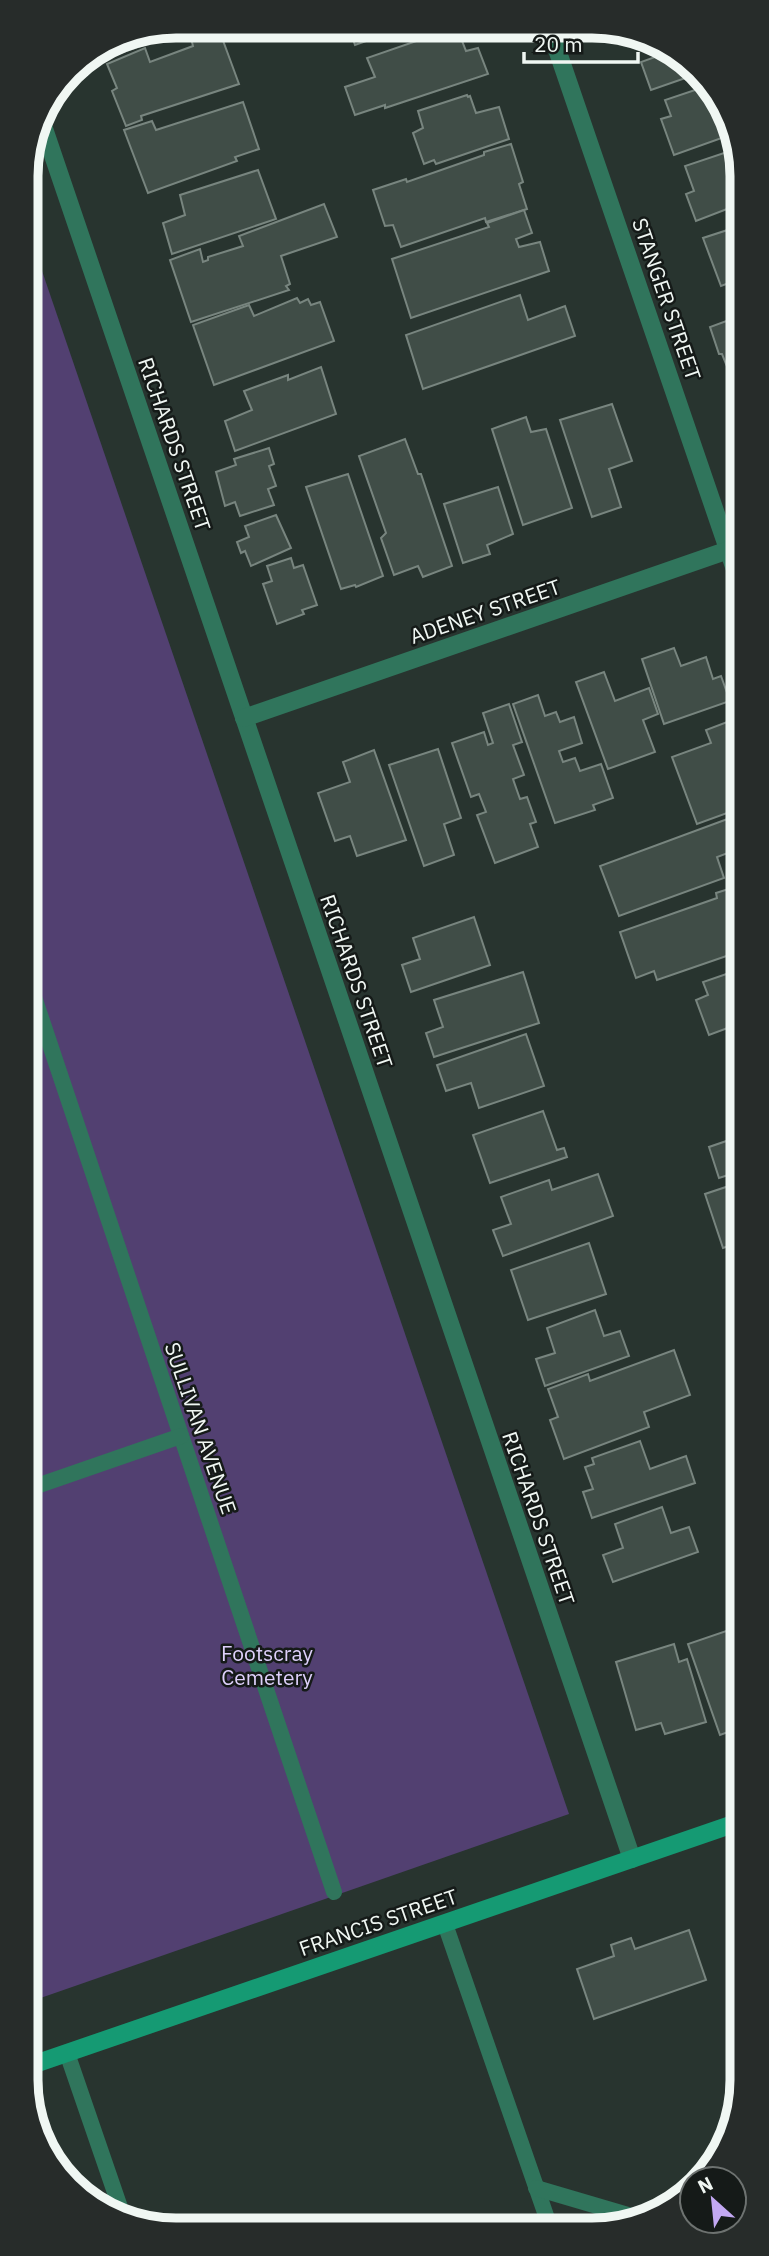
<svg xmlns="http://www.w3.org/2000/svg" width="769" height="2256" viewBox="0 0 769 2256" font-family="'IBM Plex Sans',sans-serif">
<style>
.green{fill:#524071}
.building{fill:#404d47;stroke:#78857f;stroke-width:2}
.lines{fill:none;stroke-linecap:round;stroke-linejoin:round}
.service{stroke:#30755c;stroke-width:16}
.minor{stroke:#30755c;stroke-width:18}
.secondary{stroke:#159a73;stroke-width:18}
.labels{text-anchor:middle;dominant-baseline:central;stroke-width:5;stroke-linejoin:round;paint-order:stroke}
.street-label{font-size:21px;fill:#f0f7f3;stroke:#151a18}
.park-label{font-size:21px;fill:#ded0fb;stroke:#151a18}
.rim{fill:none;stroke:#f0f7f3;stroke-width:9}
</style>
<rect width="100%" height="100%" fill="#28342f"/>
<path class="green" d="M27,227l542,1587 -540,188z"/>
<g class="building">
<path d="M177,26l7,2 -15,4 1,4 -67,23 -3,-9 20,-12z"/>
<path d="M210,26l8,1 21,57 -98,32 1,4 -16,6 -14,-35 5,-3 -10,-24 38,-16 5,14 43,-16 -3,-12z"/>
<path d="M349,27l54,1 -48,17z"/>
<path d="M454,28h3l9,23 12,-3 10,26 -103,34v-3l-30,10 -10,-28 30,-10 -8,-19z"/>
<path d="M666,53l32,17 2,3 -49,17 -10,-28z"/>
<path d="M707,86l26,48 -59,21 -13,-36 10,-3 -6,-16z"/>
<path d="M467,95l1,2 2,-1 6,17 23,-6 10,32 -73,25 -2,-4 -10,4 -11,-31 10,-5 -5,-17z"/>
<path d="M243,102l16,47 -24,8 2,4 -89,32 -24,-63 28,-9 4,9z"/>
<path d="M511,144l12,38 -4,2 8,25 -41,13 -1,-4 -84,29 -8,-22 -8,1 -12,-36 33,-11 1,3 77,-27v-3z"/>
<path d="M736,149l4,10v45l-44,17 -10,-27 8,-3 -9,-25z"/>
<path d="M258,170l18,49 -104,35 -9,-31 22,-8 -5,-20z"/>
<path d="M324,204l13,33 -56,19 9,28 -4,2 3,4 -98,32 -21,-62 30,-11 3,13 5,-2v-3l35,-11 -4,-10z"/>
<path d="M524,210l8,23 -16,6 3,8 21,-5 9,29 -138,47 -19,-59 97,-32 -2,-4z"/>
<path d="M740,226v53l-19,7 -18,-48z"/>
<path d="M520,295l8,25 37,-14 10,30 -152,53 -17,-54z"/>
<path d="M297,298l3,5 8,-4 3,6 9,-3 14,39 -120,44 -21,-60 56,-20 5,11z"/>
<path d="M740,316v97l-9,-25 4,-2 -13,-32h-3l-9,-27z"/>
<path d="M321,367l15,47 -101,37 -10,-30 27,-11 -8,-19 44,-16v5z"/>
<path d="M612,404l20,57 -23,8 12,38 -29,10 -32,-97z"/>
<path d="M526,417l5,15 15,-3 26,79 -49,17 -31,-96z"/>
<path d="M405,439l13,35h3l31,92 -29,11 -5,-11 -24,9 -13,-37 5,-5 -27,-77z"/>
<path d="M269,448l5,16 -5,2 7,20 -8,3 6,16 -34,11 -5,-14 -10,4 -9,-34 20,-7 -2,-6z"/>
<path d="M348,474l35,102 -27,11 -1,-2 -14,4 -35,-102z"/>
<path d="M498,487l15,47 -26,11 3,9 -27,9 -19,-59z"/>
<path d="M276,515l15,33 -40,18 -6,-15 -4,2 -4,-11 12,-5 -4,-11z"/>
<path d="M291,558l3,10 9,-3 14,40 -15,5 2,4 -27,10 -14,-40 9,-3 -5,-15z"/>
<path d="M674,648l7,18 25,-9 7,22 8,-3 9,25 -66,23 -22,-65z"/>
<path d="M604,672l11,29 34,-13 9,26 -15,6 12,32 -47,17 -32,-87z"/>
<path d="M538,695l7,21 11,-4 4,10 14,-5 8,26 -23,8 4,11 12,-4 5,13 21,-7 12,34 -20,7 2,5 -40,13 -42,-119z"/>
<path d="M509,704l13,38 -9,3 11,30 -11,4 7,20 7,-2 9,25 -6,2 8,23 -43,16 -18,-48 9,-3 -7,-18 -8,3 -19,-54 32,-11 4,13 5,-2 -10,-30z"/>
<path d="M735,719l6,16v11l-3,1 3,6v39l-6,2 6,14 -44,16 -25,-67 39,-14 -5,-13z"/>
<path d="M438,749l23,69 -17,6 10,31 -30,11 -35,-101z"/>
<path d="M374,750l32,90 -49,16 -7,-20 -15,5 -17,-48 32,-11 -7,-20z"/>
<path d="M741,814v34l-24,9 7,21 -105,38 -19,-50z"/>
<path d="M741,885v66l-84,29 -3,-9 -18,7 -16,-46 97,-34 -1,-5z"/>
<path d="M474,917l16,48 -79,27 -9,-27 18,-6 -7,-21z"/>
<path d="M741,969v54l-32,12 -13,-35 12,-5 -5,-13z"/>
<path d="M523,972l16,51 -105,34 -8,-24 17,-6 -9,-27z"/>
<path d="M526,1034l18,52 -65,22 -8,-25 -25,8 -9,-26z"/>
<path d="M741,1044v33l-10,-30z"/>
<path d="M543,1111l14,39 7,-2 3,9 -77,26 -17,-48z"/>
<path d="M741,1136v35l-22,7 -10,-31z"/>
<path d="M598,1174l15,42 -110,40 -10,-26 18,-6 -10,-27 48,-17 3,10z"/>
<path d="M741,1182v60l-18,6 -18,-54z"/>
<path d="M589,1243l17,51 -78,26 -17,-50z"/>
<path d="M741,1254v37l-11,-33z"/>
<path d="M595,1310l9,26 16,-5 9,25 -84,30 -9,-27 19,-6 -8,-25z"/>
<path d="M674,1350l16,45 -46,17 5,15 -85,32 -14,-39 8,-3 -10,-28 40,-15 2,7z"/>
<path d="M640,1441l10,28 36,-13 9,27 -103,35 -9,-26 10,-3 -8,-22 9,-3 -2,-6z"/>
<path d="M662,1507l9,26 18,-6 9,25 -85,30 -10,-27 20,-7 -8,-24z"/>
<path d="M738,1627l4,12v88l-22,8 -32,-91z"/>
<path d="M674,1644l5,18 8,-3 19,63 -41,12 -4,-11 -25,7 -20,-68z"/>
<path d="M689,1930l17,50 -112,39 -17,-50 37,-13 -3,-11 20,-7 4,11z"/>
</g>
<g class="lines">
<g class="service">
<path d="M28,979l306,913"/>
<path d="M28,1489l153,-53"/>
<path d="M445,1924l105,303"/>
<path d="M67,2053l55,160"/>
<path d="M536,2188l102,30"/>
</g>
<g class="minor">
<path d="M550,29l190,555"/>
<path d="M40,117l592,1742"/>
<path d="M244,718l496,-172"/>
</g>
<path class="secondary" d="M29,2066l713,-245"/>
</g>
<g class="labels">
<g class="street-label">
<text transform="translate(667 299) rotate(71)">STANGER STREET</text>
<text transform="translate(175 444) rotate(71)">RICHARDS STREET</text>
<text transform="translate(485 611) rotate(-19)">ADENEY STREET</text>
<text transform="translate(357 981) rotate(71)">RICHARDS STREET</text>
<text transform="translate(201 1428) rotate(71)">SULLIVAN AVENUE</text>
<text transform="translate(539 1518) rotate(71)">RICHARDS STREET</text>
<text transform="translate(378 1922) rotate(-19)">FRANCIS STREET</text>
</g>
<g class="park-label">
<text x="267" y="1653">Footscray<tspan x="267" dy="24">Cemetery</tspan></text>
</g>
</g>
<path d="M0 0H769V2256H0ZM176 38H592A138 138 0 0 1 730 176V2080A138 138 0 0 1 592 2218H176A138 138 0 0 1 38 2080V176A138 138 0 0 1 176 38Z" fill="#272c2a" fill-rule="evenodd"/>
<path class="rim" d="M176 38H592A138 138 0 0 1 730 176V2080A138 138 0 0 1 592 2218H176A138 138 0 0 1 38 2080V176A138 138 0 0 1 176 38Z"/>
<g transform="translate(713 2200) rotate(333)"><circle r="33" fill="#151a18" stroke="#6d7270" stroke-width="2"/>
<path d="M0-5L12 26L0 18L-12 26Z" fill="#c2a8f2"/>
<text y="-10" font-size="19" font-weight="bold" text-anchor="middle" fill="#f0f7f3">N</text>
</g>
<path d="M524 52v10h114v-10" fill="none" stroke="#f0f7f3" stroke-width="3.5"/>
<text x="534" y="52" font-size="21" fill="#f0f7f3" stroke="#151a18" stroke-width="5" paint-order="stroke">20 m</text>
</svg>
